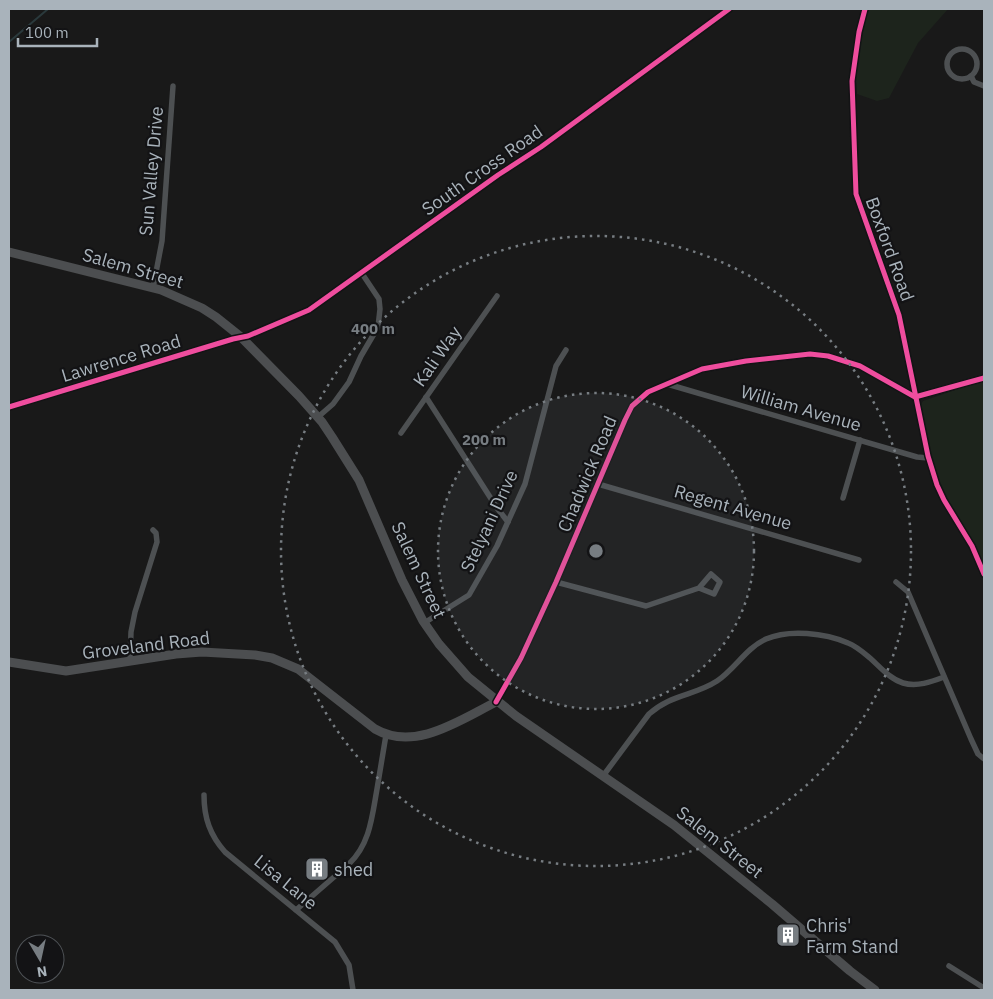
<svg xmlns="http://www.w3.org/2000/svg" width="993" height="999" viewBox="0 0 993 999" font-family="'IBM Plex Sans',sans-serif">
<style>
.green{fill:#1d241c}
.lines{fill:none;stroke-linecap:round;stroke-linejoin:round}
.stream{stroke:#2a393c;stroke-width:2}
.minor{stroke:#4d5052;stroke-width:5.5}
.tertiary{stroke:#4d5052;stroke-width:7}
.secondary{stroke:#4c4e50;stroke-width:9}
.cycleway-casing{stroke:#131315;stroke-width:8}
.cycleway{stroke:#ef4d9e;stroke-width:5}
.ring{fill:none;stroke:#777d82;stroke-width:2.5;stroke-dasharray:2.5 5}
.labels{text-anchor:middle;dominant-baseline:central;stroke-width:4.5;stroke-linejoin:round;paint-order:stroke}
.street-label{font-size:18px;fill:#a9b3bb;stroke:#131315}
.poi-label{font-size:18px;fill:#a9b3bb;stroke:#131315;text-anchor:start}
.centre{fill:#777d82;stroke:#131315;stroke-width:2.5}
.ring-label{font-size:15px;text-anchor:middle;font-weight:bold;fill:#777d82;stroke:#131315;stroke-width:4.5;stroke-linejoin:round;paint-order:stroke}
</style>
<rect width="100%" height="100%" fill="#191919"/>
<g class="green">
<path d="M868,9h80l-30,34 -29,55 -12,3 -20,-7 -2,-29z"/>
<path d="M984,380v186c-10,-25 -27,-46 -40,-71 -14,-28 -16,-59 -24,-89l3,-5z"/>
</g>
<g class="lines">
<path class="stream" d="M9,42l39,-33"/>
<g class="minor">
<path d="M865,9l-6,23 -7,49 4,113 43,121 29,141 9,29 7,15 28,46 12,28"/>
<circle cx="962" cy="64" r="15"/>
<path d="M971,76l3,6 10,4"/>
<path d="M153,288l9,-47 11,-155"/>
<path d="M667,384l250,73 11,1"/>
<path d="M426,397l71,111 11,14"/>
<path d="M9,407l224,-68 15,-3 61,-26 189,-135 43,-28 188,-138"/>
<path d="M318,417l15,-13 16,-22 12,-26 17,-29 2,-18 -1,-10 -18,-27"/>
<path d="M401,433l96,-137"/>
<path d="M598,484l261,76"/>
<path d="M843,498l17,-58"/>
<path d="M556,582l90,24 53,-18 15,6 6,-12 -9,-8 -12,14"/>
<path d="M896,582l12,10 63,147 7,15 6,5"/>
<path d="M424,623l45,-28 28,-49 28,-62 31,-118 10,-16"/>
<path d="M130,662l1,-30 4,-20 22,-70 -1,-9 -3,-3"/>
<path d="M603,776l46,-62c22,-20 45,-18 68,-33 18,-12 29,-33 49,-42 23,-10 59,-6 82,4 8,3 16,10 22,15 10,9 20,21 33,25 14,4 28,-1 41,-6"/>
<path d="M204,795c0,23 6,40 21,57l110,90 14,23 4,25"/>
<path d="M296,910l53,-46c21,-20 23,-47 28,-75 3,-18 6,-36 9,-54"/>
<path d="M949,966l35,22"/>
</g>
<path class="tertiary" d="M496,702l25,-44 35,-76 69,-162 7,-14 16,-14 54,-23 44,-8 64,-7 18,2 32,10 55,31 69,-19"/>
<g class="secondary">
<path d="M9,252l152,38 41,18 14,9 25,20 58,59 23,26 10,15 27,43 43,100 21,41 16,23 29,33 48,39 158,109 98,79 78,67 25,19"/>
<path d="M9,662l57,9 110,-17 26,-2 53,3 17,3 26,11 77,60c40,23 85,-9 121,-27"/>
</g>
<g class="cycleway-casing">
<g id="cycleway">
<path d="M865,9l-6,23 -7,49 4,113 43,121 29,141 9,29 7,15 28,46 12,28"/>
<path d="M9,407l224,-68 15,-3 61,-26 189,-135 43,-28 188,-138"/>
<path d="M496,702l25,-44 35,-76 69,-162 7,-14 16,-14 54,-23 44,-8 64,-7 18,2 32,10 55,31 69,-19"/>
</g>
</g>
<use href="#cycleway" class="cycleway"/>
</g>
<circle cx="596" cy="551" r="158" fill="#777d82" fill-opacity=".12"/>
<g class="ring">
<circle cx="596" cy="551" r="158"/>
<circle cx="596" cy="551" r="315"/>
</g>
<defs>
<g id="building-square" transform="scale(1.25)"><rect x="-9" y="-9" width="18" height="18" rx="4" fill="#777d82" stroke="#131315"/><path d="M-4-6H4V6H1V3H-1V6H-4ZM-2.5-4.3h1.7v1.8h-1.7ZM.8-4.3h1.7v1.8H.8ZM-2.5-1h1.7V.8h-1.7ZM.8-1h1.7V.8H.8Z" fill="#fff"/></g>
</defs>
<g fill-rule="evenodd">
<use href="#building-square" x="317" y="869"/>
<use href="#building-square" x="788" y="935"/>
</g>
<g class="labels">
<g class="street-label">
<text transform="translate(482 170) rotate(-35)">South Cross Road</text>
<text transform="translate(151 171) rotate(-85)">Sun Valley Drive</text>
<text transform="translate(890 249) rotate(70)">Boxford Road</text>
<text transform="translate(133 268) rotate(16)">Salem Street</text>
<text transform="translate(437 356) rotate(-55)">Kali Way</text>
<text transform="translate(121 358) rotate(-17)">Lawrence Road</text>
<text transform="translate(801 408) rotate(16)">William Avenue</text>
<text transform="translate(587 474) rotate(-67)">Chadwick Road</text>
<text transform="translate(733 507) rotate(16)">Regent Avenue</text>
<text transform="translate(489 521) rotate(-65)">Stelyani Drive</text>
<text transform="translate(419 570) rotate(65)">Salem Street</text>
<text transform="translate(146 645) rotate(-7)">Groveland Road</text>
<text transform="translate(720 842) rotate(38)">Salem Street</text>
<text transform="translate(286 882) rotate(39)">Lisa Lane</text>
</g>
<g class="poi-label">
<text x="334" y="869">shed</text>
<text x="806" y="925">Chris'<tspan x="806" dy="21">Farm Stand</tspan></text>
</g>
</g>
<circle cx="596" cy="551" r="8" class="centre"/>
<g class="ring-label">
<text x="373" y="334">400 m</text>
<text x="484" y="445">200 m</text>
</g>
<rect width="993" height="999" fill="none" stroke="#a9b3bb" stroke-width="20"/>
<g transform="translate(40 959) rotate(171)"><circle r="24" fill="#131315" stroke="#4f5357"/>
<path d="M0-4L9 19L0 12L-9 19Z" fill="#777d82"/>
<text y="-8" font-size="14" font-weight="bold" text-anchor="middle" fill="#a9b3bb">N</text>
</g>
<path d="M18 38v8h79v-8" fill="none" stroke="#a9b3bb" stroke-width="2.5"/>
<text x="25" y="38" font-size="15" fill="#a9b3bb" stroke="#131315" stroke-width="4" paint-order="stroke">100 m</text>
</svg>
